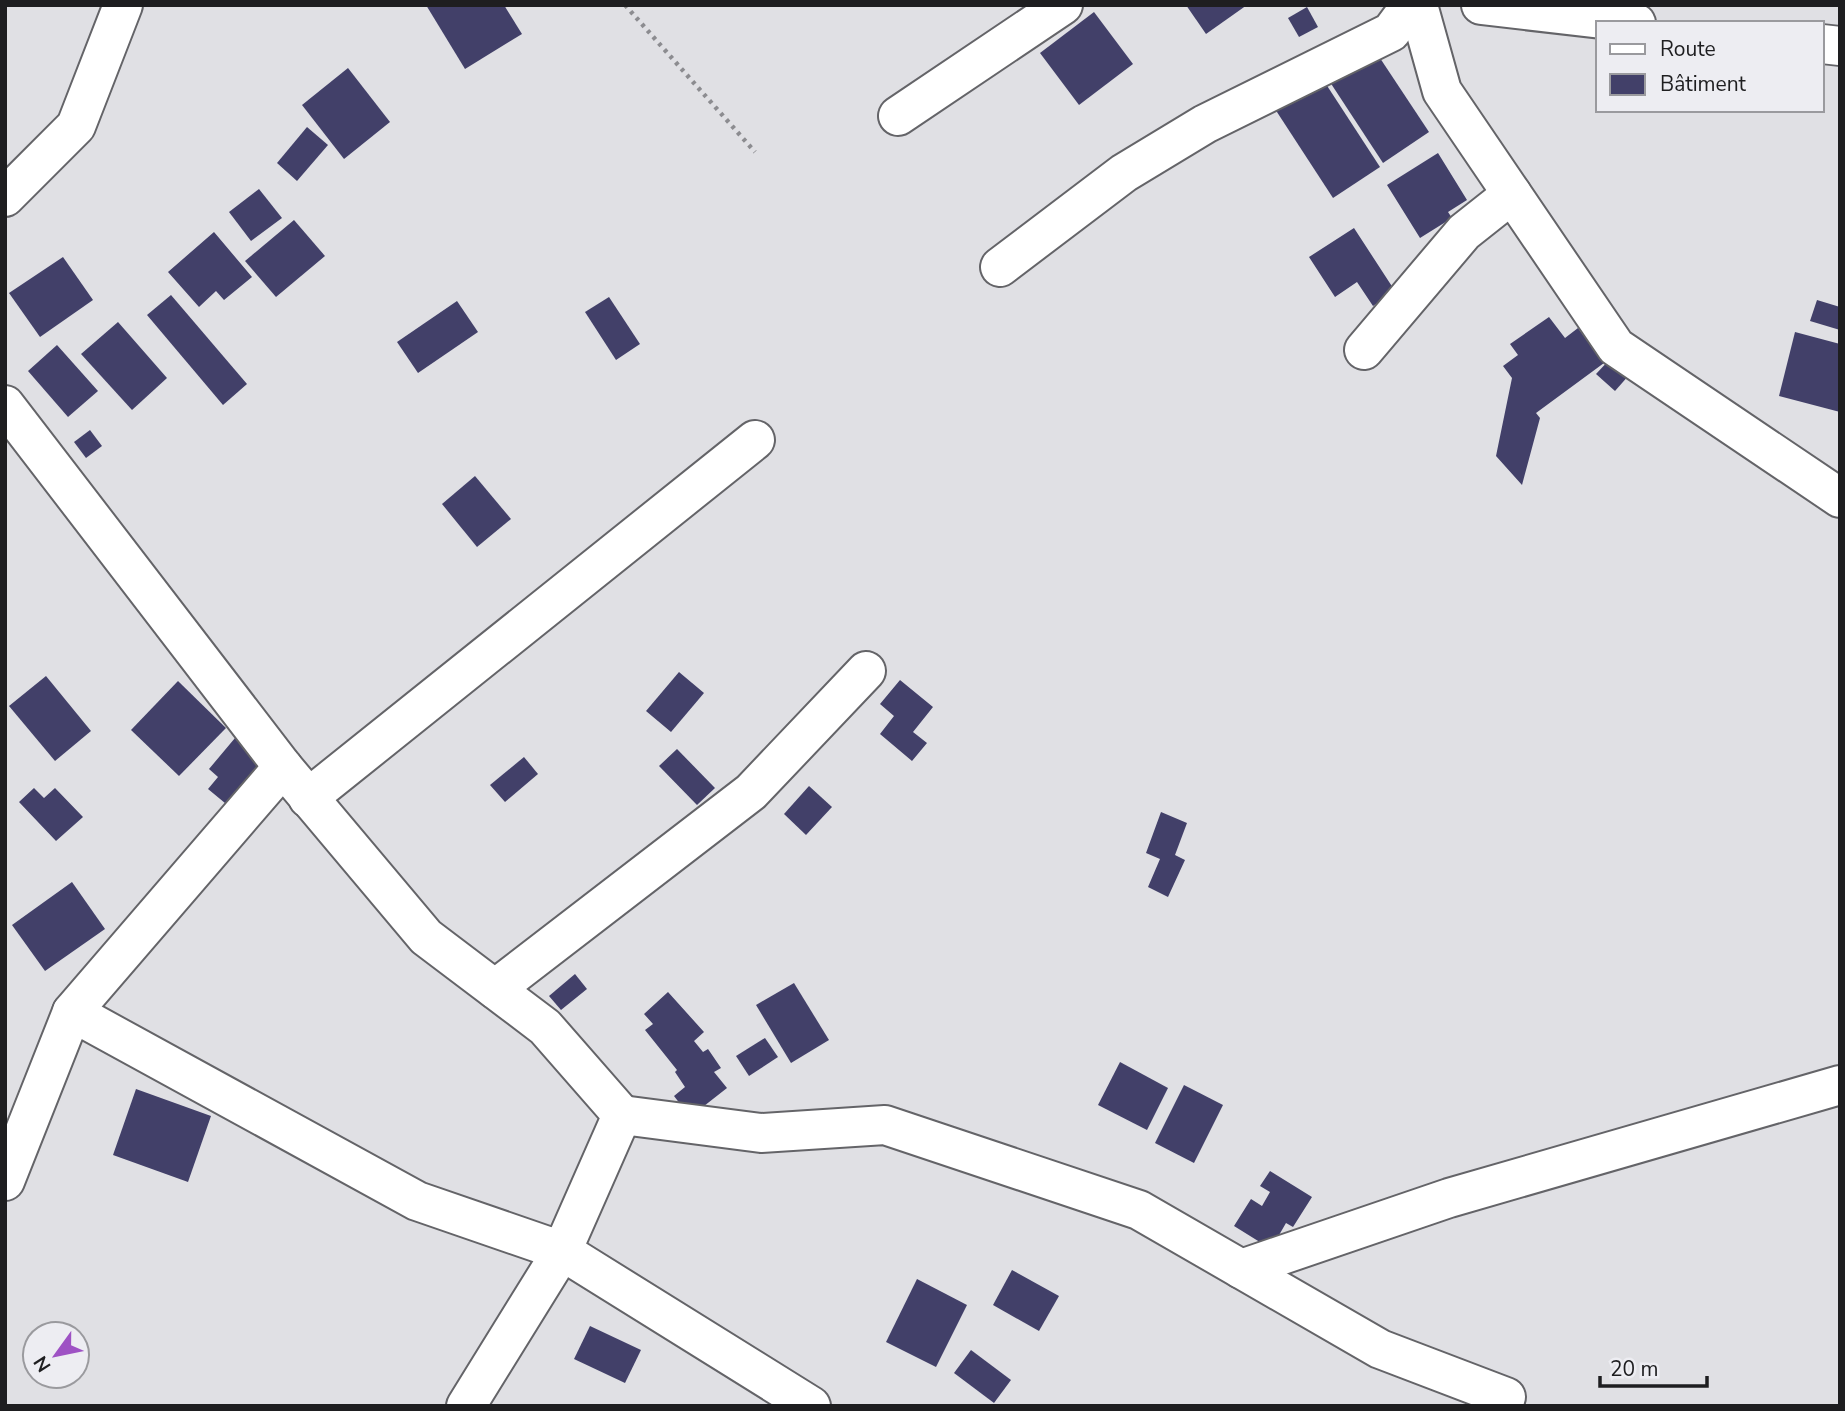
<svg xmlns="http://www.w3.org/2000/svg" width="1845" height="1411" viewBox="0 0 1845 1411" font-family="'Nunito Sans',sans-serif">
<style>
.building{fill:#424069}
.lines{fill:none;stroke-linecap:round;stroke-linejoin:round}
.street-casing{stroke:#646468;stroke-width:42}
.path{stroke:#8c8c90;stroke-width:4.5;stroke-dasharray:3.5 5;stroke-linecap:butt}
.street{stroke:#fff;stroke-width:38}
</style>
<rect width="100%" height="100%" fill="#e0e0e4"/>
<g class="building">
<path d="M426,5h78l18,29 -57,35z"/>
<path d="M1186,5h61l-41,29z"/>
<path d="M1307,7l11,20 -19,10 -11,-19z"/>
<path d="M1094,12l39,52 -54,41 -39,-52z"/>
<path d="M1372,46l57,86 -46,31 -57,-87z"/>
<path d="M348,68l42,54 -46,37 -42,-54z"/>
<path d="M1322,78l58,89 -47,31 -58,-89z"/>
<path d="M307,127l21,18 -31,36 -20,-18z"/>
<path d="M1438,153l29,47 -19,12 4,6 -32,20 -33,-53z"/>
<path d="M259,189l23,29 -31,23 -22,-29z"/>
<path d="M294,220l31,36 -49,41 -31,-36z"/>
<path d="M1354,228l41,63 -22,15 -16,-24 -22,15 -26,-40z"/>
<path d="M214,232l38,45 -28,23 -8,-9 -17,16 -31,-35z"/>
<path d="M63,257l30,43 -53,37 -31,-44z"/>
<path d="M171,295l76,89 -24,21 -76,-90z"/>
<path d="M609,297l31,47 -24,16 -31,-48z"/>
<path d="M1817,300l23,7v23l-30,-9z"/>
<path d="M457,301l21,31 -60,41 -21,-31z"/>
<path d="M1549,317l16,21 13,-10 26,35 -68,50 4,5 -18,67 -26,-29 16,-78 -9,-12 15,-11 -8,-11z"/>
<path d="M118,322l49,56 -35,32 -51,-56z"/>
<path d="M1795,332l45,12v68l-61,-16z"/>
<path d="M57,345l41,46 -30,26 -40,-46z"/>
<path d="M1612,357l18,17 -15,17 -19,-17z"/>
<path d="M90,430l12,16 -16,12 -12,-16z"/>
<path d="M475,476l36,43 -34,28 -35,-43z"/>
<path d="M679,672l25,21 -33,39 -25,-21z"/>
<path d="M46,676l45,55 -36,30 -46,-55z"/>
<path d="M900,680l33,27 -20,25 14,11 -15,18 -32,-27 14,-18 -14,-12z"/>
<path d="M178,681l48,47 -47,48 -48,-46z"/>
<path d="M235,738l32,26 -36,44 -23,-19 10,-12 -9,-8z"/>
<path d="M677,749l38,39 -18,17 -38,-39z"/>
<path d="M524,757l14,17 -33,28 -15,-17z"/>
<path d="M809,786l23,21 -26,28 -22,-21z"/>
<path d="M34,788l10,10 11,-10 28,29 -27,24 -37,-39z"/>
<path d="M1161,812l26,11 -12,32 10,5 -17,37 -20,-10 12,-28 -14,-6z"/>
<path d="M72,882l33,47 -60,42 -33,-46z"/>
<path d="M575,974l12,15 -26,21 -12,-14z"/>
<path d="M794,983l35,57 -38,23 -35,-58z"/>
<path d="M668,992l36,40 -10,9 9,11 5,-3 13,19 -7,4 13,16 -37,29 -16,-21 11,-9 -10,-15 2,-2 -32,-40 8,-6 -9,-10z"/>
<path d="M765,1038l13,19 -29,19 -13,-20z"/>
<path d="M1120,1062l48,26 -21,42 -49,-25z"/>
<path d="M1184,1085l39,20 -29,58 -39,-20z"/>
<path d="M136,1089l75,27 -23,66 -75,-27z"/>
<path d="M1270,1171l42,26 -19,30 -7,-4 -15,26 -37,-23 17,-27 11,7 8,-14 -10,-6z"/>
<path d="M1012,1270l47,26 -20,35 -46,-26z"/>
<path d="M917,1279l50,26 -31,62 -50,-25z"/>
<path d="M590,1326l51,24 -16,33 -51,-24z"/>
<path d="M971,1350l40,30 -17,23 -40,-30z"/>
</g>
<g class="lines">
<g class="street-casing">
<g id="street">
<path d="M1418,5l24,86 174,256 224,151"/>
<path d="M1481,5l155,18"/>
<path d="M1822,44l18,2"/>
<path d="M898,116l165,-111"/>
<path d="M5,197l71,-71 47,-121"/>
<path d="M1000,267l124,-94 81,-49 186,-92 20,-27"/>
<path d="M1364,350l100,-118 48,-38"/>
<path d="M5,405l278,362 143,170 119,90 77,88 -60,136 -145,-50 -345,-189 -67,169"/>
<path d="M308,798l447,-358"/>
<path d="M495,989l256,-197 115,-121"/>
<path d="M72,1012l211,-245"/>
<path d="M622,1115l139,18 124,-8 254,85 241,139 126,48"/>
<path d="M1241,1269l208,-71 391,-113"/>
<path d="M466,1406l96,-155 249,155"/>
</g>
</g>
<path class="path" d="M625,5l130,147"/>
<use href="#street" class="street"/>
</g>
<rect width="1845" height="1411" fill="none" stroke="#1e1e20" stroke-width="14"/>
<rect x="1596" y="21" width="228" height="91" fill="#ededf2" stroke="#9a9a9e" stroke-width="2"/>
<rect x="1610" y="44" width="35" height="10" fill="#ffffff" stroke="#9a9a9e" stroke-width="2"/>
<text x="1660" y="56" font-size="21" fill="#1e1e20">Route</text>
<rect x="1610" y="74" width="35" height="21" fill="#424069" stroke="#9a9a9e" stroke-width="2"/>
<text x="1660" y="91" font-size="21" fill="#1e1e20">Bâtiment</text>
<g transform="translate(56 1355) rotate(237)"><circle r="33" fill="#ededf2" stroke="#9a9a9e" stroke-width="2"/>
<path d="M0-5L12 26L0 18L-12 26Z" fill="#9e52c4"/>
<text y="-10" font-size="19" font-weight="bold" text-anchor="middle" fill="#1e1e20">N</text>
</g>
<path d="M1600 1376v10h107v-10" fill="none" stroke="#1e1e20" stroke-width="3.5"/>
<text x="1610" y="1376" font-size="21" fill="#1e1e20" stroke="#ededf2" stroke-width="5" paint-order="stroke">20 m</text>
</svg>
